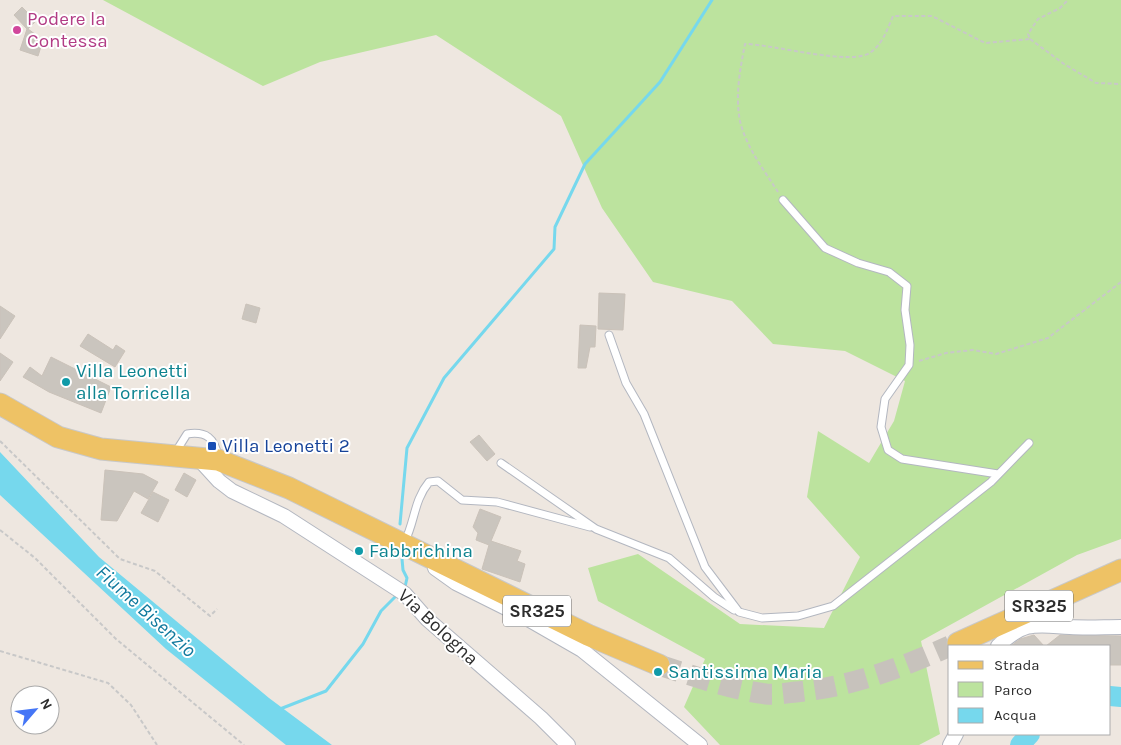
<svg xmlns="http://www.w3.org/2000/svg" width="1121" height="745" viewBox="0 0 1121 745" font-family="Karla,sans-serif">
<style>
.green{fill:#bce39e}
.water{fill:#76d8ed}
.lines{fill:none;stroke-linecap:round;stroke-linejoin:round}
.stream{stroke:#76d8ed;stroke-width:3}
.river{stroke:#76d8ed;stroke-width:20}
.building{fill:#cac5be;stroke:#cac2b9}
.primary-tunnel{stroke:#c7c2bc;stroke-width:21;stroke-dasharray:21 11;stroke-linecap:butt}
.service-casing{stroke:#b3b7c0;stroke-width:9}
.minor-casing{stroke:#b3b7c0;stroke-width:16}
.primary-casing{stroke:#c8c8c8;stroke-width:23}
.path{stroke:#c8c8c8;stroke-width:2;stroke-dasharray:4 2.5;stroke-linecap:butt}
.service{stroke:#fff;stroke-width:7}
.minor{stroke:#fff;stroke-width:14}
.primary{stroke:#eec265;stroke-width:21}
.hotel-dot{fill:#d1479c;stroke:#fff;stroke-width:2}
.culture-dot{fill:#0f9aa8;stroke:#fff;stroke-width:2}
.transit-dot{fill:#1a4fb4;stroke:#fff;stroke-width:2}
.labels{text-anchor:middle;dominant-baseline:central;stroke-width:4;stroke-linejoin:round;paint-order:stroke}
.shield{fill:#fff;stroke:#6c6c6c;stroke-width:1}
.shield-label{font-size:18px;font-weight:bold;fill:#2d2d2d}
.hotel-label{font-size:19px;fill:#b23c85;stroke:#fff;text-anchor:start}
.culture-label{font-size:19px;fill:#0d838f;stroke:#fff;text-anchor:start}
.transit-label{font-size:19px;fill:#164399;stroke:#fff;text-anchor:start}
.street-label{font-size:19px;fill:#2d2d2d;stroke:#fff}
.water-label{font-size:20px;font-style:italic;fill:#117a9e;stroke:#fff}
</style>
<rect width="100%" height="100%" fill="#eee7e0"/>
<path class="green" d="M103,0h1018v539l-44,16 -156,86 19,93 -21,11h-199l-36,-38 21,-48 -107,-58 -10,-33 50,-14 102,70 84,4 36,-71 -53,-60 11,-66 51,32 25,-42 11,-40 -60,-30 -72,-7 -41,-43 -79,-19 -51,-74 -41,-92 -125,-81 -116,27 -57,24z"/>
<path class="water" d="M0,452l99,105 170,141 63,47h-46l-120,-96 -166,-154z"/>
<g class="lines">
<g class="stream">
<path d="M400,524l7,-76 37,-70 110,-129 1,-22 30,-63 75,-82 52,-82"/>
<path d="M402,559l1,11 4,8 -2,9"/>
<path d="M280,709l46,-18 37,-47 18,-33 17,-17"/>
</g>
<g class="river">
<path d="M1110,696l11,1"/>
<path d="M1020,745l10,-11"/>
</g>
</g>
<g class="building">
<path d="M22,7l14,14 -8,8 15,11 -5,16 -18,-6 7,-21 -13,-14z"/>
<path d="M599,293l26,1 -2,36 -25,-1z"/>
<path d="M246,304l14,4 -4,15 -14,-4z"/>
<path d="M0,306l15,10 -15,23z"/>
<path d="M580,325l16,1 -1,21h-5l-4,21h-8z"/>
<path d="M88,334l25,16 3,-5 9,6 -10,16 -35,-21z"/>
<path d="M0,353l13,9 -13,19z"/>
<path d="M51,357l60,30 -10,26 -52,-21 -26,-15 7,-10 12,9z"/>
<path d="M479,435l16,19 -8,7 -17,-19z"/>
<path d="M105,470l38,4 15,8 -10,17 -14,-8 -17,30 -16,-1z"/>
<path d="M184,473l12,7 -9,17 -12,-7z"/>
<path d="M153,492l16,8 -11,22 -17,-9z"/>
<path d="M480,509l21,8 -10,24 30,10 -4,10 8,3 -5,18 -38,-13 7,-24 -13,-5 2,-7 -5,-6z"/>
<path d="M1034,635l10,11h-33l9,-7z"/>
<path d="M1060,635l61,1v29h-11v-19h-64z"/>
</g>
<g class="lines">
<path class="primary-tunnel" d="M659,665c35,11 70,24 107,29 10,1 21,-1 30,-2 55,-5 104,-24 154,-46"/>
<g class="service-casing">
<g id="service">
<path d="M783,200l42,48 33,15 31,9 18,14 -2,24 5,35 -1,20 -24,34 -4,28 7,23 14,9 96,15"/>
<path d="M609,335l17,48 18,31 61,153 34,45 23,6 36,-2 35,-10 158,-124 38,-39"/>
<path d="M175,453l12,-19c19,-3 28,4 31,23"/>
<path d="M501,463l95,66 73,29 45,39 20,13"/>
<path d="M405,541c10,-20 9,-41 24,-59l9,-1 24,19 35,2 93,25"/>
</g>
</g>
<g class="minor-casing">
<g id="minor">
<path d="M198,458l21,23 13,10 52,25 121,78 22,25 114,99 27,27"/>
<path d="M435,568l21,15 72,36 54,31 118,95"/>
<path d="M998,646c27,-26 38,-21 72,-19 17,1 34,0 51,0"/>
<path d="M950,745l6,-11"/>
</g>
</g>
<g class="primary-casing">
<g id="primary">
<path d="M0,404l58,33 43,12 117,11 71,28 299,147 71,30"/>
<path d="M958,643l163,-73"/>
</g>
</g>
<g class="path">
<path d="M1030,39l34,25 32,19 25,1"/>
<path d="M778,192c-14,-22 -32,-45 -38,-71 -5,-25 0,-52 5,-77 27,0 108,23 126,8 12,-9 16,-22 22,-36h39l53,27 45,-4 -2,-5 10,-15 22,-11 8,-8"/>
<path d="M919,361l27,-8 27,-3 23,4 52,-16 73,-56"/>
<path d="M0,441l120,118 35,12 55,45 7,-7"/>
<path d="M0,530l35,28 81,81 128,106"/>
<path d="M0,651l108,32 23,22 26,40"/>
</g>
<use href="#service" class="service"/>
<use href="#minor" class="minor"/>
<use href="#primary" class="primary"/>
</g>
<circle class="hotel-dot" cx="17" cy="30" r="5"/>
<g class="culture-dot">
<circle cx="66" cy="382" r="5"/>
<circle cx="359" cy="551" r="5"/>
<circle cx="658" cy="672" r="5"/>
</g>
<rect class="transit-dot" x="207" y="441" width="10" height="10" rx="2.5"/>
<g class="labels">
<g class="shield">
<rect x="1005" y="590.5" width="68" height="31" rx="4"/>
<rect x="503" y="595.5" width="68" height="31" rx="4"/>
</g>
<g class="shield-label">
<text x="1039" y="606">SR325</text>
<text x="537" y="611">SR325</text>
</g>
<g class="hotel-label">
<text x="27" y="19">Podere la<tspan x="27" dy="22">Contessa</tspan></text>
</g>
<g class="culture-label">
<text x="76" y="371">Villa Leonetti<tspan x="76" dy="22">alla Torricella</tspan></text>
<text x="369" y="551">Fabbrichina</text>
<text x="668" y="672">Santissima Maria</text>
</g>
<g class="transit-label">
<text x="222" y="446">Villa Leonetti 2</text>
</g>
<g class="street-label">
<text transform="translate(438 627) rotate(43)">Via Bologna</text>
</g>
<g class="water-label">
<text transform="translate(146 611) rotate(42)">Fiume Bisenzio</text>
</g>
</g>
<rect x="948" y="645" width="162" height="90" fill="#ffffff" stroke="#ababab"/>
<rect x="958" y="661" width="25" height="8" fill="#eec265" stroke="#ababab"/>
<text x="994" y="670" font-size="15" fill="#2d2d2d">Strada</text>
<rect x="958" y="682" width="25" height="15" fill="#bce39e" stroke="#ababab"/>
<text x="994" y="695" font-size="15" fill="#2d2d2d">Parco</text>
<rect x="958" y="708" width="25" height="15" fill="#76d8ed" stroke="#ababab"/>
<text x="994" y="720" font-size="15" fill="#2d2d2d">Acqua</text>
<g transform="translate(35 710) rotate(62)"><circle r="24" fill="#ffffff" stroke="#ababab"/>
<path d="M0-4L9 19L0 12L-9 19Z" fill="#4576f6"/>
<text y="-8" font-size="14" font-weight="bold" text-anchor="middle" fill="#2d2d2d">N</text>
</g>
</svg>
